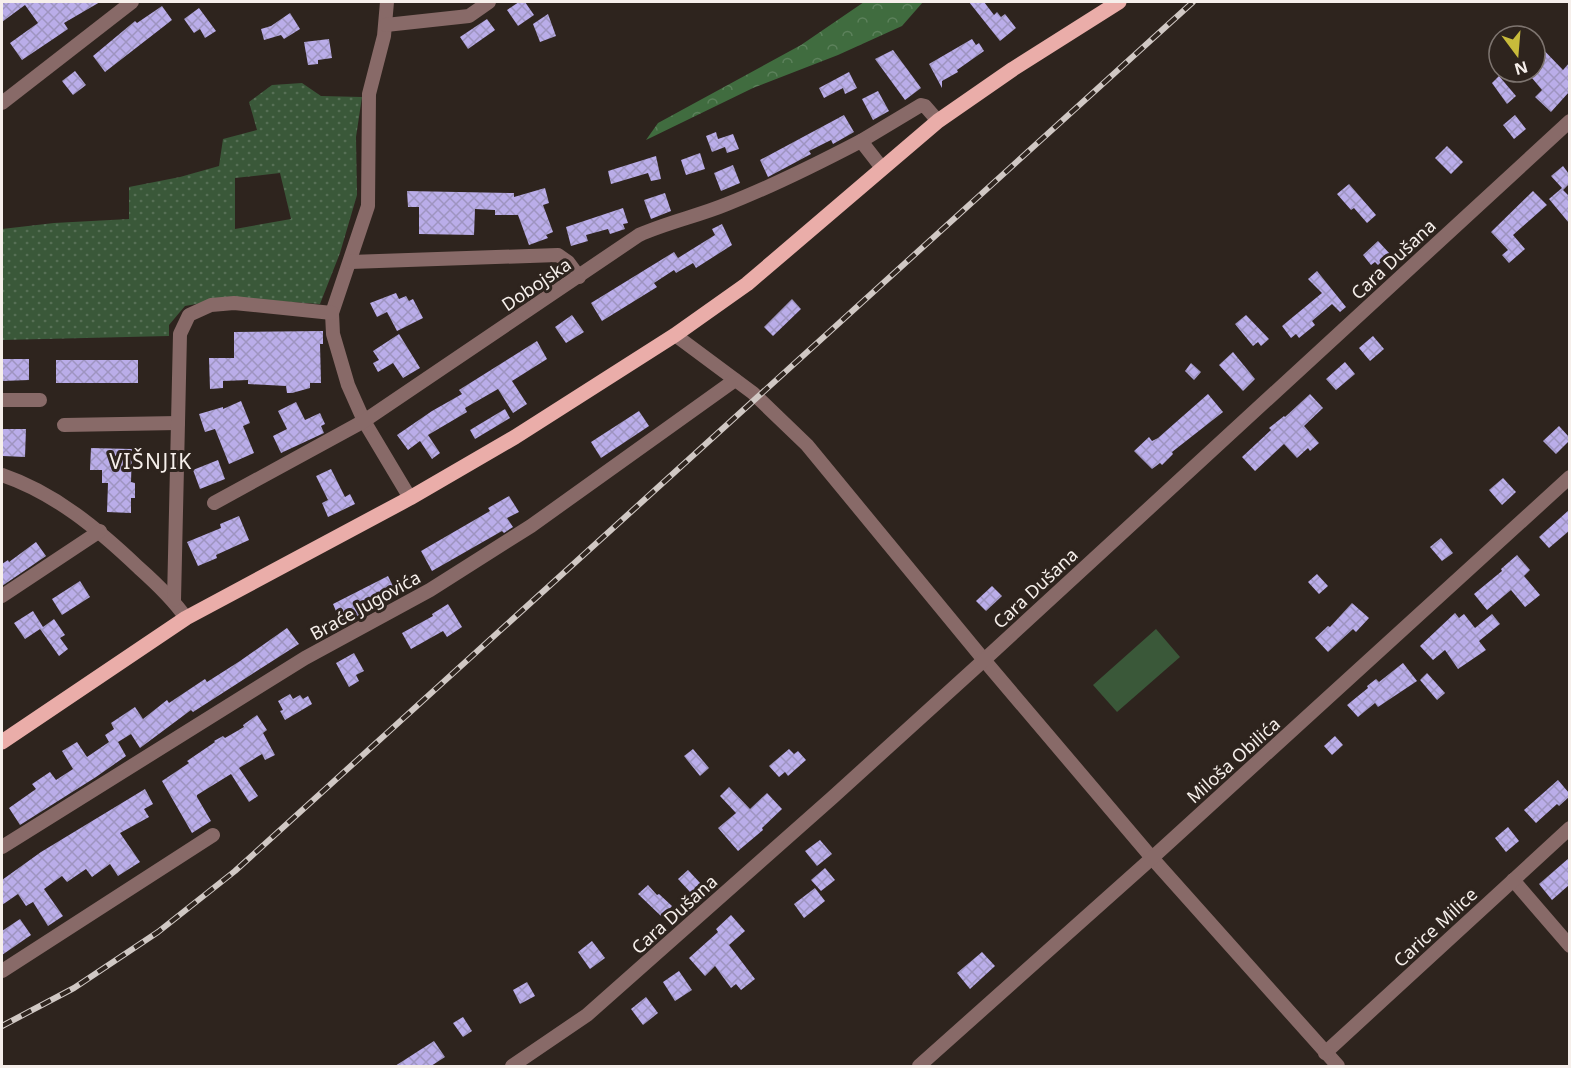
<svg xmlns="http://www.w3.org/2000/svg" width="1571" height="1068" viewBox="0 0 1571 1068" font-family="'Noto Sans',sans-serif">
<style>
.grass{fill:url(#grass-dots);fill-rule:evenodd}
.forest{fill:url(#forest-crowns)}
.pitch{fill:#3a5839}
.building{fill:url(#building-cross-hatch)}
.lines{fill:none;stroke-linecap:round;stroke-linejoin:round}
.minor{stroke:#886a68;stroke-width:14}
.major{stroke:#eaada9;stroke-width:15}
.rail-casing{stroke:#d0c8c4;stroke-width:6}
.rail{stroke:#2e241e;stroke-width:4;stroke-dasharray:11;stroke-linecap:butt}
.labels{text-anchor:middle;dominant-baseline:central;stroke-width:6;stroke-linejoin:round;paint-order:stroke}
.street-label{font-size:18px;fill:#f6efeb;stroke:#2e241e}
.quarter-label{font-size:21px;letter-spacing:1.5px;fill:#f6efeb;stroke:#2e241e}
</style>
<defs>
<pattern id="grass-dots" width="8" height="8" patternUnits="userSpaceOnUse" patternTransform="scale(1.5)"><rect width="8" height="8" fill="#3a5839"/><path d="M2 2h.1M6 6h.1" fill="none" stroke="#577056" stroke-width="1.8" stroke-linecap="round"/></pattern>
<pattern id="forest-crowns" width="20" height="18" patternUnits="userSpaceOnUse" patternTransform="scale(1.5)"><rect width="20" height="18" fill="#406c3f"/><path d="M2 6a3 3 0 1 1 6 0M12 15a3 3 0 1 1 6 0" fill="none" stroke="#5c815b"/></pattern>
<pattern id="building-cross-hatch" width="8" height="8" patternUnits="userSpaceOnUse" patternTransform="scale(1.5)"><rect width="8" height="8" fill="#baade9"/><path d="M0 0l8 8M0 8l8-8" fill="none" stroke="#9e94c0"/></pattern>
</defs>
<rect width="100%" height="100%" fill="#2e241e"/>
<path class="grass" d="M302,83l19,13 41,1 -6,40 1,58 -17,58 -20,51 -90,-6 -45,8 -16,19v11l-167,4v-111l52,-6 75,-4v-32l51,-10 39,-11 4,-27 34,-9 -8,-28 23,-17zM280,173l11,46 -56,10v-51z"/>
<path class="forest" d="M864,2h59l-21,24 -64,29 -85,33 -107,52 12,-17 143,-78z"/>
<path class="pitch" d="M1156,629l24,28 -63,55 -24,-27z"/>
<g class="building">
<path d="M2,2h98l-36,21 4,6 -46,31 -12,-17 28,-20 -13,-18 -23,17z"/>
<path d="M519,2h6l9,13 -16,11 -11,-16z"/>
<path d="M969,2h15l10,13 3,-3 4,5 4,-3 11,14 -16,13z"/>
<path d="M162,6l10,14 -67,52 -12,-16 42,-35 2,2z"/>
<path d="M199,8l17,23 -11,7 -5,-9 -6,4 -10,-14z"/>
<path d="M290,13l10,16 -16,10 -3,-4 -17,5 -3,-11 10,-3z"/>
<path d="M548,14l8,22 -16,6 -7,-18z"/>
<path d="M487,19l8,11 -27,19 -8,-12z"/>
<path d="M329,39l3,19 -14,2v4l-10,1 -4,-23z"/>
<path d="M972,39l4,6 3,-2 5,8 -27,19 1,2 -16,9v7l-13,-24z"/>
<path d="M1535,41l28,29 6,-7v29l-18,20 -16,-15 7,-7 -15,-18h8z"/>
<path d="M893,50l28,38 -16,12 -30,-41z"/>
<path d="M75,71l11,14 -13,10 -11,-14z"/>
<path d="M849,72l8,16 -12,6 -2,-6 -19,10 -5,-10z"/>
<path d="M1499,76l17,20 -9,8 -15,-21z"/>
<path d="M878,91l11,20 -16,9 -11,-21z"/>
<path d="M844,115l10,17 -21,12 -2,-4 -22,11 2,3 -43,23 -8,-17z"/>
<path d="M1515,115l11,14 -12,10 -11,-14z"/>
<path d="M716,132l2,7 15,-5 6,15 -12,4 -2,-6 -13,5 -6,-16z"/>
<path d="M1447,146l16,16 -12,12 -16,-16z"/>
<path d="M700,153l5,16 -19,6 -5,-15z"/>
<path d="M656,156l5,23 -10,2 -3,-8 -37,11 -3,-13z"/>
<path d="M733,165l7,18 -19,8 -7,-18z"/>
<path d="M1563,166l6,8v10l-6,6 6,6v27l-20,-24 13,-11 -11,-12z"/>
<path d="M1349,184l27,31 -9,8 -13,-15 -3,2 -14,-16z"/>
<path d="M545,188l4,15 -6,2 10,27 -7,3 2,3 -19,7 -11,-30h-23v-5l-20,-1 -1,26 -55,-1v-27h-11l-1,-16 107,2v4z"/>
<path d="M1533,191l14,14 -34,30 12,14 -16,14 -7,-8 6,-5 -17,-18z"/>
<path d="M665,193l6,18 -20,8 -7,-19z"/>
<path d="M623,208l5,15 -5,1 2,5 -15,5 -2,-5 -22,6 2,6 -17,5 -5,-19z"/>
<path d="M722,224l10,21 -36,23 -3,-5 -17,10 -2,-3 -20,13 3,4 -55,34 -11,-18 83,-51 4,6 37,-23 -3,-6z"/>
<path d="M1378,241l12,13 -12,11 -3,-3 -4,3 -8,-10z"/>
<path d="M1317,271l29,36 -6,5 -8,-8 -20,17 3,4 -16,13 -3,-4 -5,4 -9,-12 40,-33 -14,-14z"/>
<path d="M396,293l3,6 7,-3 3,5 4,-2 10,19 -26,13 -10,-19 -10,5 -7,-14z"/>
<path d="M792,299l9,10 -28,27 -9,-9z"/>
<path d="M572,315l12,17 -18,11 -11,-16z"/>
<path d="M1246,315l23,24 -8,7 -3,-4 -5,4 -18,-22z"/>
<path d="M323,331v13h-3l1,39h-11v5l-18,5h-5l-1,-7 -38,-2v-4l-25,1v7l-13,1 -1,-31h25v-26z"/>
<path d="M399,334l21,34 -17,10 -10,-15 -15,9 -5,-9 6,-3 -6,-9z"/>
<path d="M1373,336l11,13 -14,12 -11,-13z"/>
<path d="M537,341l10,18 -35,22 15,23 -14,9 -15,-24 -33,19 2,4 -39,23 12,18 -8,6 -12,-18 -12,9 -11,-15 35,-24 30,-17 -3,-4z"/>
<path d="M1233,352l22,27 -12,12 -24,-26z"/>
<path d="M2,359h27v21l-27,1z"/>
<rect x="56" y="360" width="82" height="23"/>
<path d="M1345,362l10,12 -19,16 -10,-11z"/>
<path d="M1191,363l10,9 -7,8 -9,-9z"/>
<path d="M1208,394l15,18 -51,40 1,2 -11,11 -2,-2 -8,6 -18,-18 15,-14 3,4 6,-3z"/>
<path d="M1310,394l13,14 -19,18 15,17 -9,8 -2,-3 -11,10 -13,-14 -29,27 -13,-14 29,-27 -2,-2 15,-12 1,1z"/>
<path d="M241,401l9,22 -7,3 11,27 -25,11 -14,-35 -10,3 -6,-18 24,-7v2z"/>
<path d="M296,402l9,18 15,-7 5,11 -4,2 3,7 -43,20 -8,-17 14,-7 -9,-18z"/>
<path d="M505,409l5,9 -35,21 -5,-9z"/>
<path d="M639,411l10,15 -48,32 -10,-16z"/>
<path d="M1559,426l10,11v4l-13,13 -13,-13z"/>
<path d="M2,429h24l-1,28 -22,-1z"/>
<path d="M91,448l41,1 -1,33 4,1v15h-4v15l-24,-1 1,-29h-6v-13h-12z"/>
<path d="M218,460l7,19 -25,10 -7,-19z"/>
<path d="M331,469l14,28 5,-3 5,10 -27,13 -6,-14 6,-3 -12,-24z"/>
<path d="M1503,478l13,14 -14,13 -13,-15z"/>
<path d="M509,496l10,16 -12,6 6,9 -9,6 -2,-2 -70,40 -11,-20 69,-40 -2,-3z"/>
<path d="M1569,510v21l-20,17 -10,-11z"/>
<path d="M239,516l10,24 -33,15 1,3 -19,8 -11,-24 34,-14 -1,-4z"/>
<path d="M1441,538l12,15 -11,8 -12,-14z"/>
<path d="M36,542l10,14 -44,30v-22l6,-4 1,2z"/>
<path d="M1517,555l13,15 -6,6 16,19 -15,12 -14,-17 -24,20 -13,-16 28,-23 -1,-2z"/>
<path d="M1317,574l11,12 -9,8 -11,-12z"/>
<path d="M388,576l9,18 -37,17 2,3 -21,9 -8,-19z"/>
<path d="M80,581l10,16 -28,18 -10,-16z"/>
<path d="M992,586l10,10 -16,15 -10,-10z"/>
<path d="M1352,603l17,15 -13,14 -3,-3 -25,23 -13,-14 13,-12 2,1z"/>
<path d="M448,604l14,23 -15,10 -4,-6 -32,18 -9,-16 31,-17 -1,-2z"/>
<path d="M33,611l10,16 11,-8 11,16 -5,3 8,11 -9,7 -19,-27 -15,10 -11,-16z"/>
<path d="M1455,613l4,5 5,-4 11,14 17,-14 8,10 -21,17 7,9 -28,19 -13,-19 -12,10 -13,-14z"/>
<path d="M287,628l12,16 -106,68 -2,-2 -51,38 -9,-14 -13,8 8,14 -30,21 -76,48 -11,-17 27,-19 -4,-5 18,-12 6,8 17,-11 -11,-18 15,-9 10,15 22,-15 -4,-7 9,-6 -3,-6 24,-16 8,12 24,-19 2,3 36,-24 2,3 33,-21z"/>
<path d="M354,653l10,18 -8,4 3,6 -10,6 -13,-24z"/>
<path d="M1403,663l14,18 -39,26 -3,-4 -17,14 -11,-12 21,-17 -1,-2 9,-7 3,3z"/>
<path d="M1427,673l18,20 -8,7 -17,-20z"/>
<path d="M290,694l3,5 7,-4 3,4 5,-3 4,8 -27,16 -5,-9 3,-1 -5,-9z"/>
<path d="M257,715l10,15 -4,3 12,22 -10,5 -3,-6 -23,14 19,28 -9,6 -18,-28 -34,21v2l14,24 -19,12 -30,-52 27,-18 -2,-2 28,-19 -1,-1 9,-5 2,2 19,-11 -1,-2z"/>
<path d="M1335,736l8,9 -11,10 -8,-9z"/>
<path d="M693,749l16,19 -9,8 -16,-20z"/>
<path d="M789,749l5,5 4,-3 8,9 -18,16 -3,-4 -6,5 -10,-11z"/>
<path d="M1558,780l11,13v4l-10,9 -2,-2 -21,19 -12,-13z"/>
<path d="M729,787l21,22 17,-16 15,16 -20,19 1,2 -25,21 -20,-23 18,-15 -16,-17z"/>
<path d="M145,789l8,15 -9,5 5,8 -29,16 20,29 -22,14 -8,-12 -18,13 -6,-8 -19,13 -5,-6 -18,13 19,27 -15,10 -15,-24 -7,4 -8,-12 -16,11v-25l39,-28z"/>
<path d="M1508,827l11,14 -13,11 -11,-14z"/>
<path d="M820,840l12,14 -15,12 -12,-15z"/>
<path d="M1569,858v27l-17,15 -13,-16z"/>
<path d="M825,868l10,12 -14,11 -10,-11z"/>
<path d="M688,870l13,14 -10,9 -13,-14z"/>
<path d="M648,885l9,10 2,-1 13,12 -10,11 -24,-23z"/>
<path d="M815,888l10,13 -21,17 -10,-14z"/>
<path d="M731,915l14,16 -16,14 26,34 -14,11 -5,-6 -5,4 -16,-22 -10,10 -16,-18 29,-26 -2,-3z"/>
<path d="M20,919l11,16 -29,20v-24z"/>
<path d="M592,941l13,17 -15,11 -12,-17z"/>
<path d="M982,952l13,14 -25,23 -13,-16z"/>
<path d="M679,971l13,19 -17,11 -12,-19z"/>
<path d="M527,982l8,14 -15,8 -7,-14z"/>
<path d="M646,997l12,16 -15,12 -12,-16z"/>
<path d="M463,1017l9,14 -9,6 -10,-14z"/>
<path d="M434,1041l11,16 -14,9h-36z"/>
</g>
<g class="lines">
<g class="minor">
<path d="M387,2l-3,34 -15,58 -1,112 -36,107 1,21 15,51 16,36 46,77"/>
<path d="M386,25l83,-9 20,-14"/>
<path d="M2,103l130,-101"/>
<path d="M861,141l60,-36 4,1 13,15"/>
<path d="M350,262l208,-7 10,7 11,15"/>
<path d="M675,335l78,58 54,52 177,215 168,198 186,208"/>
<path d="M2,400h38"/>
<path d="M64,425l114,-2"/>
<path d="M2,475c53,18 96,54 137,93 18,16 34,31 47,50"/>
<path d="M214,503l150,-82 275,-186c29,-13 59,-19 88,-31 46,-18 90,-40 134,-63l21,27"/>
<path d="M2,596l98,-65"/>
<path d="M174,600l6,-266 9,-19 22,-10 23,-2 98,10"/>
<path d="M2,847l303,-189 125,-68 101,-64 204,-146"/>
<path d="M1513,880l57,66"/>
<path d="M2,971l211,-136"/>
<path d="M1325,1053l245,-225"/>
<path d="M512,1066l75,-51 246,-218 151,-137 586,-539"/>
<path d="M919,1066l233,-208 418,-381"/>
</g>
<path class="major" d="M2,742l184,-124 224,-120 105,-61 160,-102 72,-51 191,-163 75,-52 106,-67"/>
<g class="rail-casing">
<path id="rail" d="M2,1026l72,-38 84,-56 77,-61 958,-869"/>
</g>
<use href="#rail" class="rail"/>
</g>
<g class="labels">
<g class="street-label">
<text transform="translate(1393 259) rotate(-43)">Cara Dušana</text>
<text transform="translate(536 284) rotate(-34)">Dobojska</text>
<text transform="translate(1035 588) rotate(-43)">Cara Dušana</text>
<text transform="translate(365 605) rotate(-29)">Braće Jugovića</text>
<text transform="translate(1233 760) rotate(-42)">Miloša Obilića</text>
<text transform="translate(674 914) rotate(-42)">Cara Dušana</text>
<text transform="translate(1435 927) rotate(-43)">Carice Milice</text>
</g>
<g class="quarter-label">
<text x="151" y="461">VIŠNJIK</text>
</g>
</g>
<rect width="1571" height="1068" fill="none" stroke="#f6efeb" stroke-width="6"/>
<g transform="translate(1517 54) rotate(164)"><circle r="28" fill="#2e241e" stroke="#7e7570" stroke-width="1.5"/>
<path d="M0-4.5L10 22L0 15L-10 22Z" fill="#c8bb3b"/>
<text y="-9" font-size="16" font-weight="bold" text-anchor="middle" fill="#f6efeb">N</text>
</g>
</svg>
